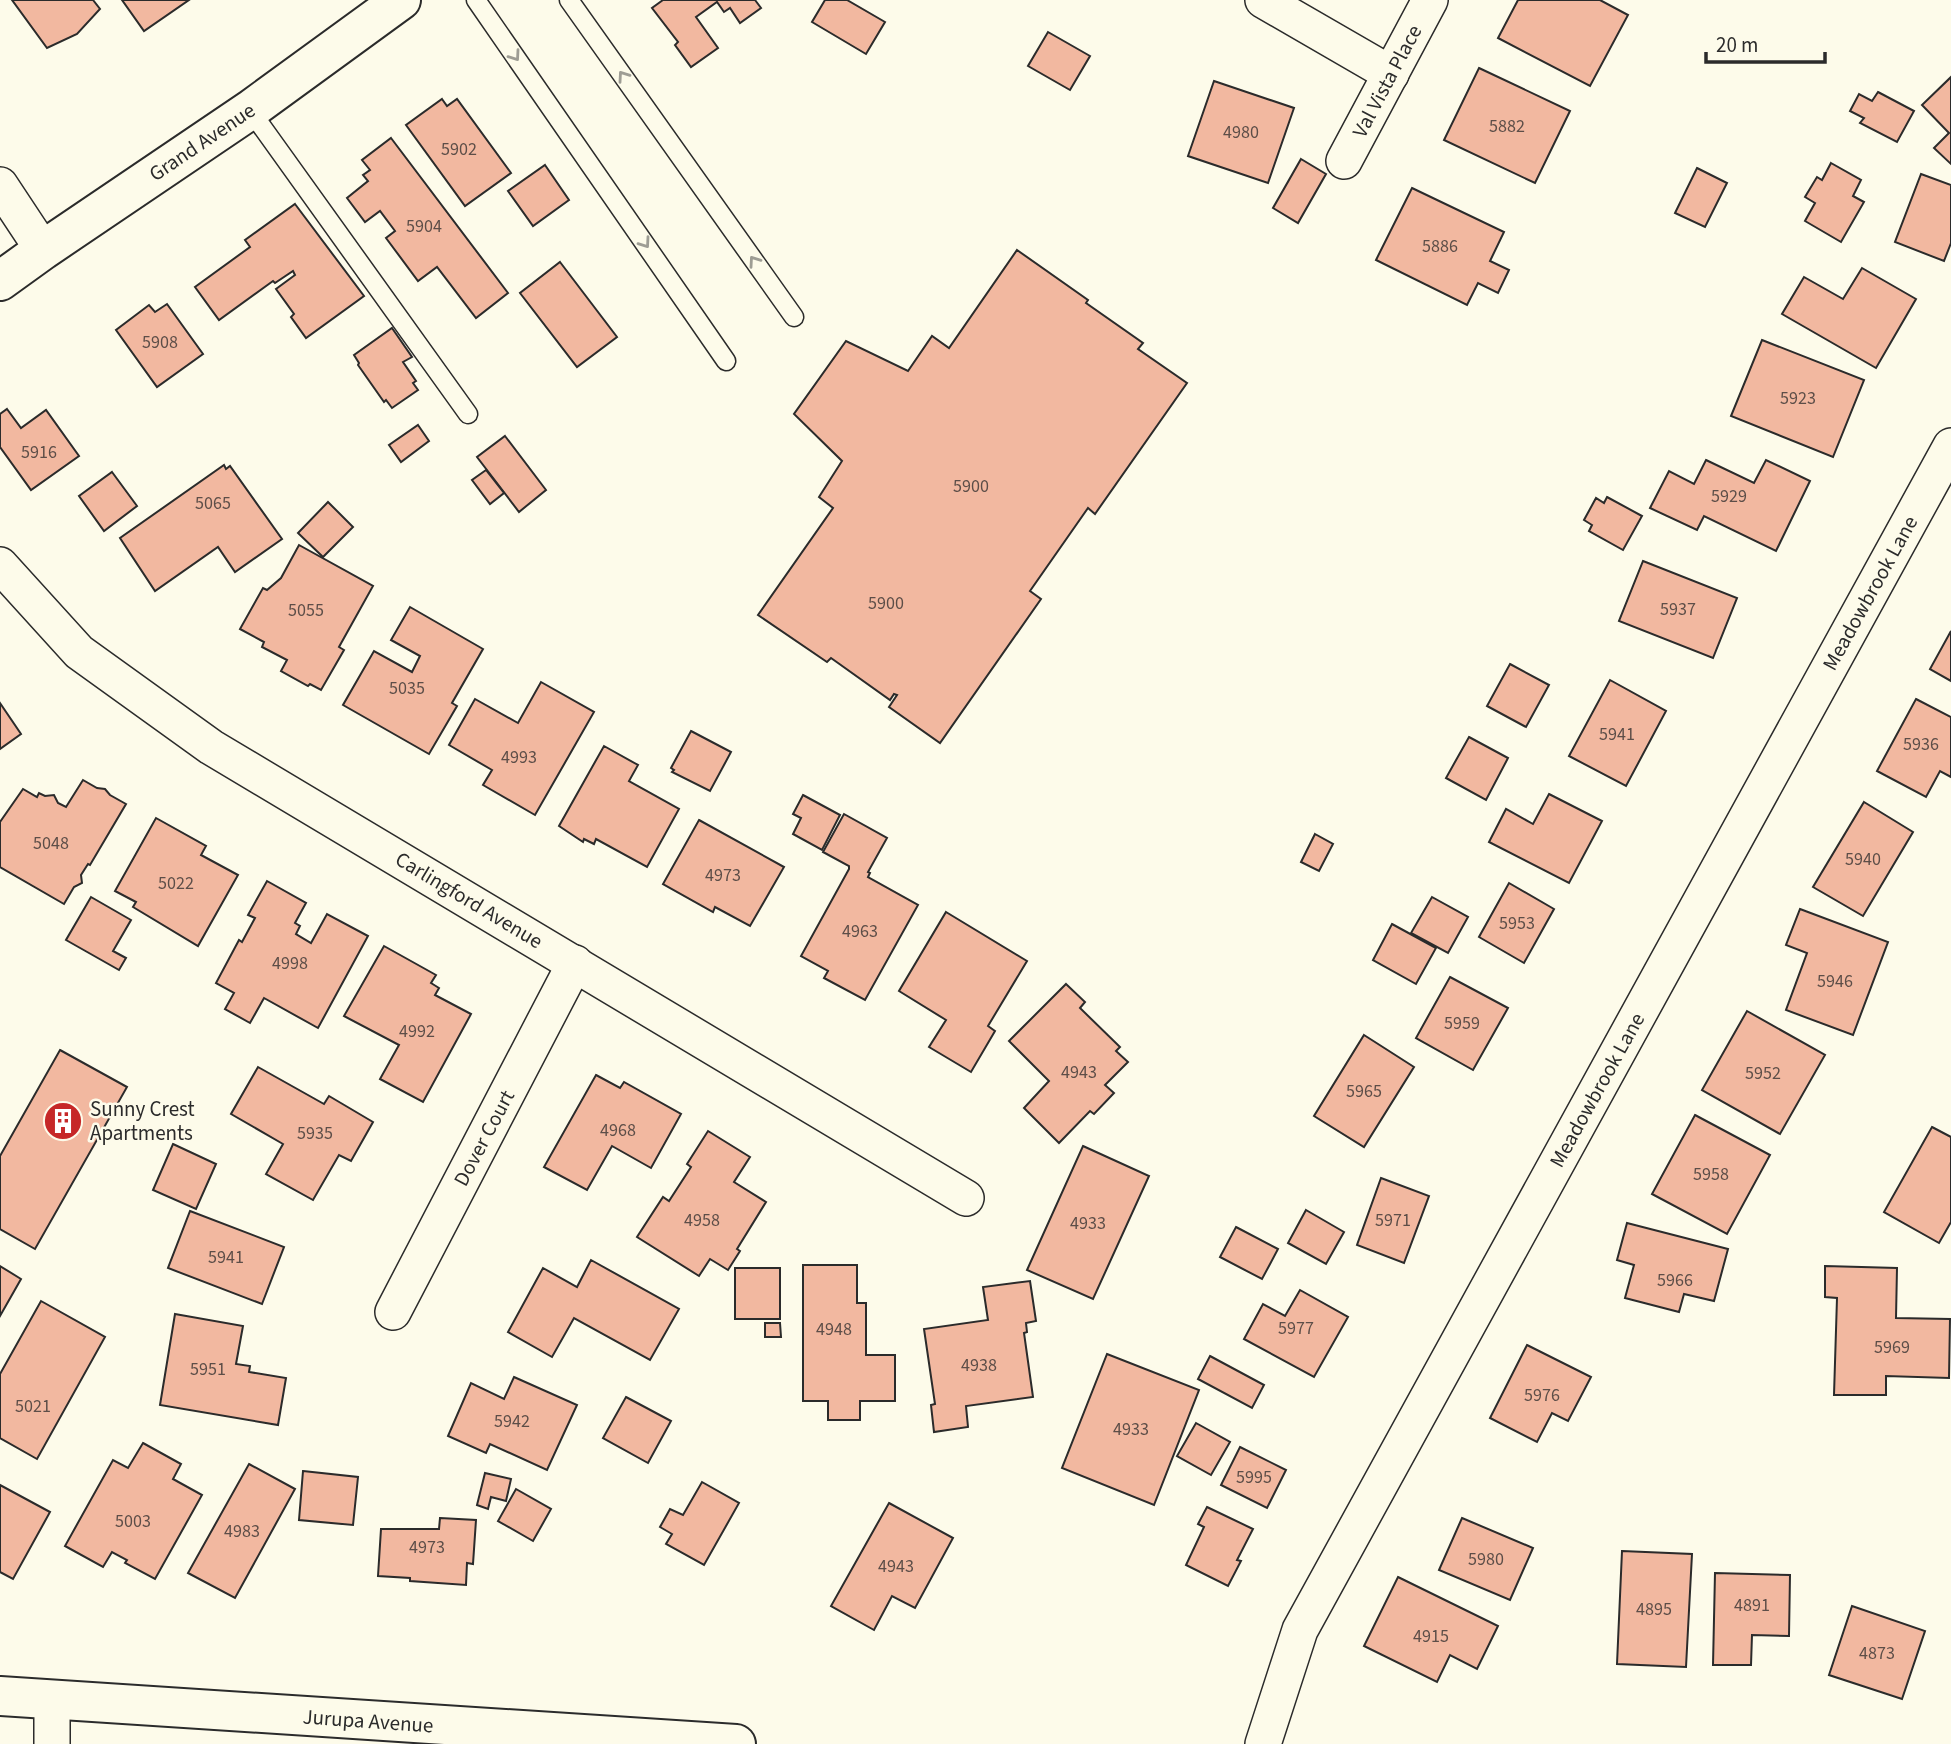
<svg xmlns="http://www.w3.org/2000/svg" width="1951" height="1744" viewBox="0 0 1951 1744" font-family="'Source Sans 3',sans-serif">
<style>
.building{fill:#f2b8a0;stroke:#2b2b2b;stroke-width:2}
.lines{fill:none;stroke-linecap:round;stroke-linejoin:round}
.service-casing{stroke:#2b2b2b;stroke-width:21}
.minor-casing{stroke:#2b2b2b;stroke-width:38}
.tertiary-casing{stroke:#2b2b2b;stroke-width:42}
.secondary-casing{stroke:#2b2b2b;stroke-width:42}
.service{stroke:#fdfbea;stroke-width:18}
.minor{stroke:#fdfbea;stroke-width:35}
.tertiary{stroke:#fdfbea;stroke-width:38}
.secondary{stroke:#fdfbea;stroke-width:38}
.oneway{stroke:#9e9d94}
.labels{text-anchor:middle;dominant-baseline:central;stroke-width:5;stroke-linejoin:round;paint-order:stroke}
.number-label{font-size:18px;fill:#5d4e48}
.street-label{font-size:21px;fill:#2b2b2b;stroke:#fdfbea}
.poi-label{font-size:21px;fill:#2b2b2b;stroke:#fdfbea;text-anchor:start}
</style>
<rect width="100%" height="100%" fill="#fdfbea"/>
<g class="building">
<path d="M12,0h81l7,9 -23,25 -30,14z"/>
<path d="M122,0h67l-45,31z"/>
<path d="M663,0h92l6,8 -21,15 -10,-15 -6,4 -7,-10 -21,15 22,31 -27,19 -16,-22 3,-3 -26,-34z"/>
<path d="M825,0h22l38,22 -19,32 -54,-32z"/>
<path d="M1518,0h82l28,15 -38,71 -92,-48z"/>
<path d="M1048,32l42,24 -20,34 -42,-24z"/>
<path d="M1479,68l91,43 -35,72 -91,-43z"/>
<path d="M1951,77v87l-17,-16 15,-15 -27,-28z"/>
<path d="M1214,81l80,27 -26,75 -80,-27z"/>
<path d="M1878,92l36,19 -17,31 -37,-19 4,-5 -14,-7 9,-17 13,7z"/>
<path d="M442,99l5,7 10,-7 54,74 -46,33 -59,-81z"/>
<path d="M391,138l117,155 -32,25 -39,-51 -19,14 -32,-43 9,-7 -15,-20 -15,11 -18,-24 21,-17 -5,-6 7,-5 -8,-10z"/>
<path d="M1301,159l25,15 -28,49 -25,-15z"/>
<path d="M1831,163l30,17 -8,16 11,6 -23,40 -36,-21 10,-18 -10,-6 12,-20 5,3z"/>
<path d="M545,165l24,35 -36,26 -25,-35z"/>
<path d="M1697,168l30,15 -22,44 -30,-14z"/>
<path d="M1921,174l30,11v58l-7,18 -49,-19z"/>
<path d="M1412,188l92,44 -14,29 19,9 -11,23 -20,-10 -11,22 -91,-45z"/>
<path d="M295,204l69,92 -58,42 -15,-21 3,-3 -18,-25 19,-14 -2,-4 -18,12 -2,-2 -54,39 -24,-33 55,-40 -5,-7z"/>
<path d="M1017,250l71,50 -2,3 57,40 -5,6 49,34 -92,131 -7,-6 -58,83 11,8 -101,144 -51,-36 8,-12 -3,-1 -4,6 -59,-42 -4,4 -69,-47 75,-107 -14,-11 23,-36 -48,-47 52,-73 62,30 24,-35 17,12z"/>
<path d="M560,262l57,75 -40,30 -57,-74z"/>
<path d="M1862,268l54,31 -40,69 -94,-54 22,-37 39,22z"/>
<path d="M167,304l36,50 -46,33 -41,-57 33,-25 6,7z"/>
<path d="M392,328l20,29 -9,5 13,19 -3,2 5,7 -26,18 -6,-8 -2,2 -26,-37 1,-2 -5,-8z"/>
<path d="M1762,340l102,40 -31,77 -102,-41z"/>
<path d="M7,409l14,19 25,-18 33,46 -48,34 -31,-43v-33z"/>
<path d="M418,425l11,16 -28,21 -12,-17z"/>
<path d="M505,436l41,54 -27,22 -42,-55z"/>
<path d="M1706,460l48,23 12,-23 44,21 -34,70 -72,-35 -7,14 -47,-22 19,-37 25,13z"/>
<path d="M224,465l2,4 4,-3 52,73 -47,33 -17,-25 -63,44 -35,-53z"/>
<path d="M486,470l18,23 -14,11 -18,-24z"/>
<path d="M112,472l25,34 -33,25 -25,-35z"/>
<path d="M1607,497l35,19 -19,34 -34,-19 3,-6 -8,-5 12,-22 8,5z"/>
<path d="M328,502l25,25 -30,30 -25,-24z"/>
<path d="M299,545l74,41 -34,61 5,3 -23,40 -11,-6 -2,2 -27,-15 6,-11 -25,-13 2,-5 -24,-13 23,-41 4,2 14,-12z"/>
<path d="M1643,561l94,37 -24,60 -94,-37z"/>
<path d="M410,607l73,42 -31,54 5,3 -28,48 -86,-49 31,-54 38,21 8,-16 -29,-16z"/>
<path d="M1951,631v50l-21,-12z"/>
<path d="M1510,664l39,21 -23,42 -39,-21z"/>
<path d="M1610,680l56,31 -40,75 -57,-30z"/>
<path d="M541,682l53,30 -59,103 -52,-30 9,-15 -43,-25 26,-46 43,24z"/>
<path d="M1916,699l35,18v60l-11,-6 -14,26 -49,-26z"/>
<path d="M0,703l21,31 -21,15z"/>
<path d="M691,731l40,21 -21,39 -38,-19 2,-2 -3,-2z"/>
<path d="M1469,737l39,21 -22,42 -40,-22z"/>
<path d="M604,746l34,19 -9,16 50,28 -32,58 -51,-28 -2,5 -10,-5 -1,3 -24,-16z"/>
<path d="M83,780l14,8 8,1 5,6 16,9 -36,61 -2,-1 -7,11 1,8 -8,4 -10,17 -64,-37v-45l23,-33 14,8 2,-4 6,3 9,-1 4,8 8,4z"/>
<path d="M1549,794l53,27 -33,62 -80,-41 17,-33 27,15z"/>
<path d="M803,795l37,20 -18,35 -29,-16 8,-16 -8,-4z"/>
<path d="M1864,802l49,30 -50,84 -50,-29z"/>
<path d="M844,814l43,24 -19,34 2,1 -2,4 50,28 -53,95 -41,-22 4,-7 -27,-15 48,-87v-3l-26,-14z"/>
<path d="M156,818l50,28 -5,9 37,20 -40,71 -65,-39 3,-5 -21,-11z"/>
<path d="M699,820l85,47 -34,59 -35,-19 -2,5 -50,-28z"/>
<path d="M1315,834l18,10 -14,27 -18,-9z"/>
<path d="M267,881l39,22 -11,20 5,3 -4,8 15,9 16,-29 41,22 -50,92 -54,-30 -14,25 -25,-14 9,-16 -18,-10 23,-43 3,2 13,-24 -7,-3z"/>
<path d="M1509,883l45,26 -30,54 -45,-26z"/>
<path d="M91,897l40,23 -18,31 13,7 -7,12 -53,-30z"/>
<path d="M1432,897l36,20 -20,36 -37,-20z"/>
<path d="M1800,909l88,33 -35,93 -67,-25 21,-57 -21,-8z"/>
<path d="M946,912l81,49 -39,65 7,5 -24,41 -42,-25 17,-27 -47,-29z"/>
<path d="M1392,924l44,24 -20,36 -43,-24z"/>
<path d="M384,946l52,29 -5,8 8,5 -4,7 36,19 -48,88 -43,-23 19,-34 -55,-29z"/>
<path d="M1450,977l58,31 -35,62 -57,-32z"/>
<path d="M1066,984l19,18 -5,6 40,39 -4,4 12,11 -23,23 9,8 -20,21 -4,-3 -31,32 -35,-35 25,-27 -40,-40z"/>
<path d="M1747,1011l78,44 -45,79 -78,-44z"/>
<path d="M1364,1035l50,32 -50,80 -50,-31z"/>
<path d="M60,1050l67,37 -92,162 -35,-20v-73z"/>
<path d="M258,1067l66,37 5,-8 44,26 -22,39 -12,-6 -26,45 -47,-26 17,-30 -52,-30z"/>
<path d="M596,1075l24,13 4,-6 57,32 -30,54 -39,-22 -25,44 -43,-23z"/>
<path d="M1695,1115l75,40 -43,79 -75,-40z"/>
<path d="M1932,1127l19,10v85l-12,21 -55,-31z"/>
<path d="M708,1131l42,26 -16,25 32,20 -29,47 3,2 -12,19 -18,-11 -11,17 -62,-39 26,-40 6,4 22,-34 -4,-3z"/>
<path d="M173,1144l43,20 -20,45 -43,-19z"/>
<path d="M1083,1146l66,30 -56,123 -66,-29z"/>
<path d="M1381,1178l48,18 -25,67 -47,-18z"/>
<path d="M1306,1210l38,22 -18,32 -38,-21z"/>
<path d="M190,1211l94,36 -22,57 -94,-36z"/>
<path d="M1627,1223l101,26 -14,52 -30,-7 -5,18 -54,-14 9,-33 -17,-5z"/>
<path d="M1236,1227l42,22 -16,30 -42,-22z"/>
<path d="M591,1260l88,49 -29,51 -76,-42 -22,39 -44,-25 35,-64 34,19z"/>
<path d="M803,1265h54v38h9v52h29v46h-35v19h-32v-19h-25z"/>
<path d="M0,1266l21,13 -21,37z"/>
<path d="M1825,1266l72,2 -1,50 54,1 -1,59 -63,-2v19h-52l3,-97 -12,-1z"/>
<rect x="735" y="1268" width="45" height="51"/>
<path d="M1030,1281l6,40 -10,2 1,9 -3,1 9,64 -67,9 2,21 -34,5 -3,-27 4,-1 -11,-75 64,-9 -5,-33z"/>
<path d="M1300,1290l48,27 -34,60 -70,-38 19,-35 22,12z"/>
<path d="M41,1301l64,36 -68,122 -37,-21v-64z"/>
<path d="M175,1314l68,12 -7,38 14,2 -1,6 37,6 -8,47 -118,-20z"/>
<path d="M765,1323h15l1,14h-16z"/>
<path d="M1527,1345l64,32 -23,44 -16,-8 -15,29 -47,-24z"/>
<path d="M1107,1354l92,36 -45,115 -92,-37z"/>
<path d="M1210,1356l54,29 -12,23 -54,-29z"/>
<path d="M514,1377l63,28 -30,65 -57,-26 -4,9 -38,-17 23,-53 33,16z"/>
<path d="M626,1397l45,24 -23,42 -45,-25z"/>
<path d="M1196,1423l34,19 -19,33 -34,-19z"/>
<path d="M143,1443l38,21 -8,15 29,16 -47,84 -30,-16 2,-3 -15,-8 -9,15 -38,-21 48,-86 15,8z"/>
<path d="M1240,1447l46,23 -19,38 -46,-23z"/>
<path d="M249,1464l46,25 -60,109 -47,-25z"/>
<path d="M303,1471l55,6 -5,48 -54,-5z"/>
<path d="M485,1473l26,6 -5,22 -15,-4 -3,12 -11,-4z"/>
<path d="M702,1482l37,21 -35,62 -38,-21 6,-10 -12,-7 10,-18 13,6z"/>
<path d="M0,1485l50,27 -37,67 -13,-7z"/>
<path d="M516,1489l35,20 -18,32 -35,-20z"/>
<path d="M889,1503l64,35 -38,70 -23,-12 -18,34 -43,-24z"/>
<path d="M1207,1507l46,22 -16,31 4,1 -13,25 -42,-21 18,-38 -6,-3z"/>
<path d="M440,1518l36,2 -3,44 -6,-1 -1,22 -56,-4v-3l-32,-2 3,-47h58z"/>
<path d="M1462,1518l71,30 -23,52 -71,-30z"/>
<path d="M1622,1551l70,3 -6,113 -69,-3z"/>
<path d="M1715,1573l75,2 -1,61 -37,-1 -1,30h-38z"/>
<path d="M1398,1577l100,49 -21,43 -27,-14 -13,27 -73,-36z"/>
<path d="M1852,1606l73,25 -23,68 -73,-24z"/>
</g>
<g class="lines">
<g class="service-casing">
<g id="service">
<path d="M476,0l250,361"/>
<path d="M569,0l225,317"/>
<path d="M250,110l218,304"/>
</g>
</g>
<g class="minor-casing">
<g id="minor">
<path d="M1263,0l128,74"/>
<path d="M1344,161l86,-161"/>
<path d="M0,185l43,65"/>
<path d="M0,565l79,87 132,95 755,451"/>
<path d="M393,1312l182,-349"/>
<path d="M52,1699v45"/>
<path d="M1263,1744l37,-114 651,-1184"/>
</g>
</g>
<g class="tertiary-casing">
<path id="tertiary" d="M0,281l43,-31 207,-140 151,-110"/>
</g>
<g class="secondary-casing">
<path id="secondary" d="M0,1696l736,48"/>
</g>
<use href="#service" class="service"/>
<use href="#minor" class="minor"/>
<use href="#tertiary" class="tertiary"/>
<use href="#secondary" class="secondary"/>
</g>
<defs><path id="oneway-chevron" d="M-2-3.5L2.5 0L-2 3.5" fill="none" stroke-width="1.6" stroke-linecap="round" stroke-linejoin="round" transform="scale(1.75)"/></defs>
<g class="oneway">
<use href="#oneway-chevron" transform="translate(515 56) rotate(55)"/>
<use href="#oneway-chevron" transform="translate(623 76) rotate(-125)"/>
<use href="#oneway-chevron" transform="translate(645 243) rotate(55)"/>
<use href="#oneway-chevron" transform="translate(754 261) rotate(-125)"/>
</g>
<defs>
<g id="building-disc" transform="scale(2.0125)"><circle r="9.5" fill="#c62828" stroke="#fdfbea"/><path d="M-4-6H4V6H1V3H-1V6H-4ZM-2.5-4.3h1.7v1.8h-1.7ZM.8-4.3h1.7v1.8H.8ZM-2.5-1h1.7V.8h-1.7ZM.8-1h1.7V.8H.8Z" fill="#fff"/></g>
</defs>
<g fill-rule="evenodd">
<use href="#building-disc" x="63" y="1121"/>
</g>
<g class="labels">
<g class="number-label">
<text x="1507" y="126">5882</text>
<text x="1241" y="132">4980</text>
<text x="459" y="149">5902</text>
<text x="424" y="226">5904</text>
<text x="1440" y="246">5886</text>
<text x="160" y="342">5908</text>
<text x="1798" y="398">5923</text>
<text x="39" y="452">5916</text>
<text x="971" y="486">5900</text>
<text x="1729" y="496">5929</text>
<text x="213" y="503">5065</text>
<text x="886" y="603">5900</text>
<text x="1678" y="609">5937</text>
<text x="306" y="610">5055</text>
<text x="407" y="688">5035</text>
<text x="1617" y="734">5941</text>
<text x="1921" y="744">5936</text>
<text x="519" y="757">4993</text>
<text x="51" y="843">5048</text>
<text x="1863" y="859">5940</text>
<text x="723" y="875">4973</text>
<text x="176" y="883">5022</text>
<text x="1517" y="923">5953</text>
<text x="860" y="931">4963</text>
<text x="290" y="963">4998</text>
<text x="1835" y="981">5946</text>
<text x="1462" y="1023">5959</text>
<text x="417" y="1031">4992</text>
<text x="1079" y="1072">4943</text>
<text x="1763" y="1073">5952</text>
<text x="1364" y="1091">5965</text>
<text x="618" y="1130">4968</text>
<text x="315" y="1133">5935</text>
<text x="1711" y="1174">5958</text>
<text x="702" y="1220">4958</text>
<text x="1393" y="1220">5971</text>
<text x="1088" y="1223">4933</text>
<text x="226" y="1257">5941</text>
<text x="1675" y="1280">5966</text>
<text x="1296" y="1328">5977</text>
<text x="834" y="1329">4948</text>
<text x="1892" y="1347">5969</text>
<text x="979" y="1365">4938</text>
<text x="208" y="1369">5951</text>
<text x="1542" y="1395">5976</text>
<text x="33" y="1406">5021</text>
<text x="512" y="1421">5942</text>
<text x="1131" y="1429">4933</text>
<text x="1254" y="1477">5995</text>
<text x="133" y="1521">5003</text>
<text x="242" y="1531">4983</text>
<text x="427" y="1547">4973</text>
<text x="1486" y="1559">5980</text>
<text x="896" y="1566">4943</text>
<text x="1752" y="1605">4891</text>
<text x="1654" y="1609">4895</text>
<text x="1431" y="1636">4915</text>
<text x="1877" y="1653">4873</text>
</g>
<g class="street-label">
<text transform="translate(1387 81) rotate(-62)">Val Vista Place</text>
<text transform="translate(202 142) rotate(-34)">Grand Avenue</text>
<text transform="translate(1870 593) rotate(-61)">Meadowbrook Lane</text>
<text transform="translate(469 900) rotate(31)">Carlingford Avenue</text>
<text transform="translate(1597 1090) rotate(-61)">Meadowbrook Lane</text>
<text transform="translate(484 1138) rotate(-62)">Dover Court</text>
<text transform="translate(368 1721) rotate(4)">Jurupa Avenue</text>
</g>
<g class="poi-label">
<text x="90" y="1109">Sunny Crest<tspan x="90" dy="24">Apartments</tspan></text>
</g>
</g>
<path d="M1706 52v10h119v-10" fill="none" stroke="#2b2b2b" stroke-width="3.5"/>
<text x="1716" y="52" font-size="21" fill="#2b2b2b" stroke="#fdfbea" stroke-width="5" paint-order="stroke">20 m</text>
</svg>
